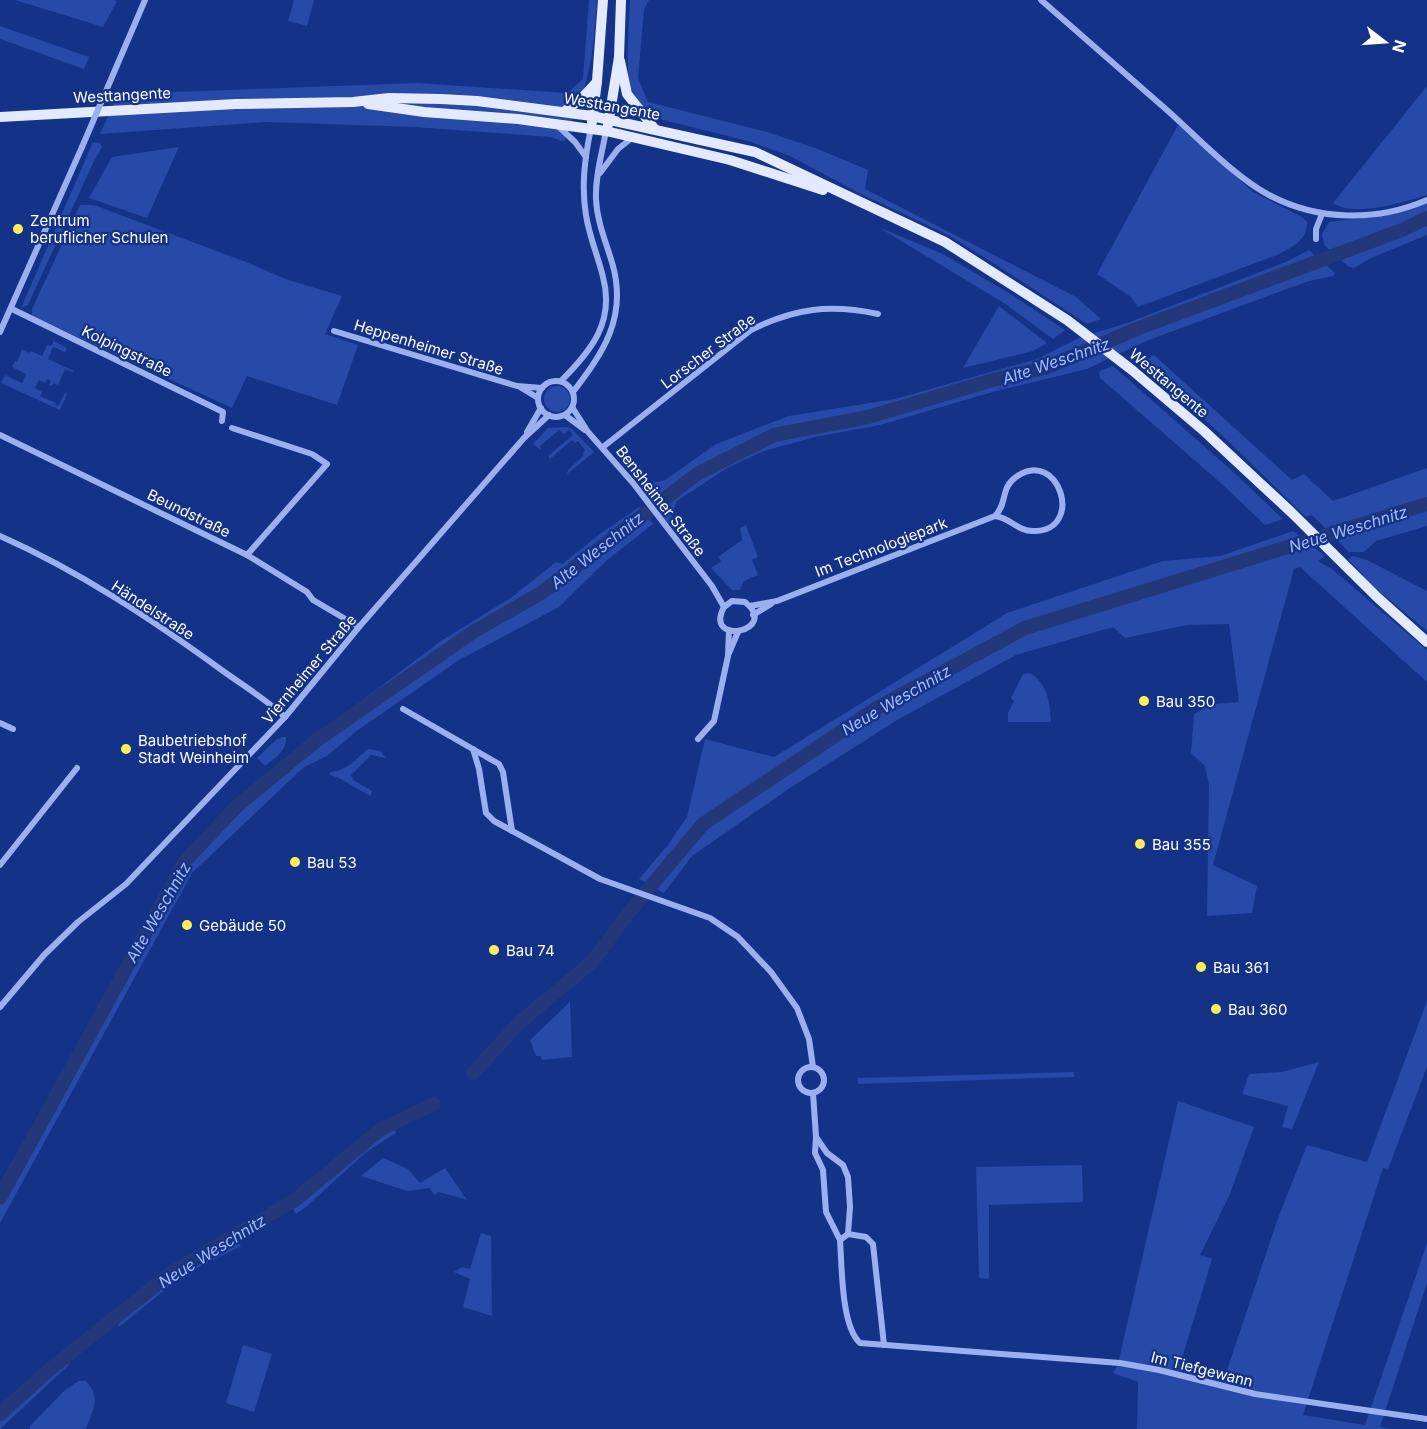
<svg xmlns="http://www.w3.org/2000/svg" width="1427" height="1429" viewBox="0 0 1427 1429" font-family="Inter,sans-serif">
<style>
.green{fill:#2749a7}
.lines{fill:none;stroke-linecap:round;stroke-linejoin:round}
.river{stroke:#223879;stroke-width:14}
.minor{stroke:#9bb1ef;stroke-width:6}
.primary{stroke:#e3e9ff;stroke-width:10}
.minor-bridge{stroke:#9bb1ef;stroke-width:6}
.poi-dot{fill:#ffee59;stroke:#143288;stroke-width:2}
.labels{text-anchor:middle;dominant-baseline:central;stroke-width:4.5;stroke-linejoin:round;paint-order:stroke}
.street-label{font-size:15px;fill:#fff;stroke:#143288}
.poi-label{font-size:15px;fill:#fff;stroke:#143288;text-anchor:start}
.water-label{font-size:16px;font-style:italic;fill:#a6bcf7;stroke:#143288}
</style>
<rect width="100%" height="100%" fill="#143288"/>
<g class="green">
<path d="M15,0h99l3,1 -14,26z"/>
<path d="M294,0h20l-7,26 -19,-5z"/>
<path d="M589,0h8c-3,39 -4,68 -19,106l12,-10 -2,13 -11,-1 -3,9 10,4 -11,-2 -9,23 -13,-5 -137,-10 -147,-5 -167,12 18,-40 299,-11 150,10 16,-14z"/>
<path d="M630,0h19l-5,10 -6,68 10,24 119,30 51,17 50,21 -3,19 211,108 25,22 -14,5 -92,-60 -47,-29 -87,-41 -71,-38 -42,-15 -89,-22c-9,-4 -17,-8 -23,-16 -14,-20 -6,-77 -6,-103z"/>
<path d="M0,26l89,31 -5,12 -84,-30z"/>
<path d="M1427,86v109c-23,7 -73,23 -94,8z"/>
<path d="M1178,125l75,67 49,25 5,5c1,18 -16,26 -30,33l-139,52 -7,-10 -34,-23z"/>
<path d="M93,142l7,1 2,4 -9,16 -65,142 -7,3z"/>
<path d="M179,147l-32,71 -58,-20 23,-41z"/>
<path d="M1427,203v32l-58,24 -15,9 -5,-1 -25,-22 -2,-11 7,-12c34,-5 66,-4 98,-19z"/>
<path d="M80,205h14l152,57 42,18 54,16 -17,38 33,11 -21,60 -90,-29 -15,32 -200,-92v-7z"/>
<path d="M878,227l65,27 69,41 53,35 -12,9 -46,-34z"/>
<path d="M1309,250l26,23 -2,3 -24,5 -163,60 -59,28 -91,22 -116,34 -65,12 -51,14 -37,17 -50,33 -9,25 -29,-40 26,-6 51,-36 73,-28 106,-17 142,-40 42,-21 48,-15 159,-61z"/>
<path d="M999,306l48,37 -14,8 -70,17z"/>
<path d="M54,341l13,7 -2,4 -12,-5 -5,12 26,12 -2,1 -7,-3 -7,16 -4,-2 -2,3 -3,-1 2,-4 -3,-2 -3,4 -6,-3 -4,8 7,4 -2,4 16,7 -1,2 3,1 7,-13 2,1 -7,16 -59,-27 4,-8 17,8 4,-9 -14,-7 3,-6 2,1 5,-13 7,4 2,-2 11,5 5,-11 4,1z"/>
<path d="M1154,355l138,125 12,-6 29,27 94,-33v58l-51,15 -12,11h-15l-37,-37 -6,2 -80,-78 -84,-76z"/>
<path d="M1113,366l117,103 53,50 -18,6 -42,-40 -123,-107 -1,-5 2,-3z"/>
<circle cx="557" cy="399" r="13"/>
<path d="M567,427l5,2 22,23 -27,22 1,-4 16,-15 -1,-2 2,-3 -7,-9 -3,2 -3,-3 -22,19 -2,-3 25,-21 -4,-5 -5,4 -5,-4 -19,16 2,5 -9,-7 15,-16z"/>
<path d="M639,507l14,17 -47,37 -47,46 -100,53 -101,70 -31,26 -23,11 -112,106 -192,350v-40l181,-321 118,-114 142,-107 71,-44 44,-35 6,2 38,-30z"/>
<path d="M746,525l12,32 -6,3 6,15 -14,6 -4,9h-8l-21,-22 10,-7 -3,-4 24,-17 -2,-12z"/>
<path d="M1293,531l32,25 -7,5 14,8 95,81v32l-127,-115 -6,2 -81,296 44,21 -5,27 -45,3 2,-131 -4,-19 -14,-13 3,-39 19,-10 26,-2 -10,-78 -42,1 -62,13 -12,-11 -97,28 -117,64 -109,69 -98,68 -28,37 -25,-14 28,-33 20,-29 18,-78 69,18 233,-144 156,-52 57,-5z"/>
<path d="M1353,556l14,4 60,31v40l-65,-54 1,-2 -15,-16z"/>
<path d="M1030,673c18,11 20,30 21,49h-43v-9l6,-12 -3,-3 12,-24z"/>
<path d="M283,737h3c1,14 -11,21 -21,29l-8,-8 20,-19z"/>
<path d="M368,749l12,2 6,7 -15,-3 -20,20 2,5 19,11 -2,5 -31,-18 -9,-3v-3c17,-1 26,-13 38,-23z"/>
<path d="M1427,1001v66l-39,102 -5,-1 -80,247 62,10 62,-182v40l-47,144 9,2h-252l1,-47 -25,-9 5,-9 60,-263 76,26 -24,67 -30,61 12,4 -32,106 45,11 52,-155 30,-76 60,17z"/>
<path d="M570,1002l2,55 -30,3 -1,-4h-5l-6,-16z"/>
<path d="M1319,1062l-27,67 -10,-2 6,-21 -46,-12 7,-20 33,-2z"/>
<path d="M1074,1072v5l-216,7v-6z"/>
<path d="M393,1128l3,5 -30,19 -59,54 -11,8 -4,-7 20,-15 52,-45z"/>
<path d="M383,1158l25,11 12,14 25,-15 22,32 -28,-8 -5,3 -4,-7 -23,3 -46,-15z"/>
<path d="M1082,1165l1,37 -94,3v74l-10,-1 -3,-111z"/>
<path d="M481,1233l10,3 1,80 -29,-9 7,-28 -16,-7 8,-5 8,2z"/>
<path d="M239,1243l2,3 -58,29 -64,52 -2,-5 64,-49z"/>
<path d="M243,1345l29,9 -18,58 -28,-9z"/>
<path d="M66,1360l4,4 -70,65v-12z"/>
<path d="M79,1381h7c16,18 7,27 0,48h-56v-3l35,-36z"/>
</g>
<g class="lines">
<g class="river">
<path d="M473,1073l47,-51 72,-60 38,-51 73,-87 172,-115 150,-81 402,-124"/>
<path d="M0,1198l185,-337 52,-55 80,-66 156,-108 68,-39 156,-119 77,-39 94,-18 125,-37 52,-12 94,-40 263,-98 25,-12"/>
<path d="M0,1414l49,-44 122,-97 124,-73 86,-71 53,-25"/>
</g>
<g class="minor">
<path d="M1041,0c42,37 85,74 127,111 29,26 67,66 101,84 49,26 107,27 158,5"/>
<path d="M106,91l39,-91"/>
<path d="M558,126l17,16 11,15"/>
<path d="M600,173l18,-24 15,-12"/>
<path d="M1316,239v-10l6,-15"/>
<path d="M12,309l211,103 -1,9"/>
<path d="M334,331l183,55 25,2"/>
<path d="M0,332l82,-185"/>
<circle cx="556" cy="399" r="18"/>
<path d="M561,381c30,-30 54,-59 42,-104 -5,-21 -14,-41 -17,-62 -5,-29 -1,-58 5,-87"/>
<path d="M520,387l18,11"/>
<path d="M573,392c30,-39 54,-74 40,-126 -6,-22 -16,-43 -17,-67 -1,-22 6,-46 10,-68"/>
<path d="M572,407l16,25 45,51 79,103 12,21c-21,40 57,24 21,-5l-13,-1 -8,6"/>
<path d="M565,415l20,15"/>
<path d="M232,428l80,26 15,10 -80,91"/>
<path d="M527,432l14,-24"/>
<path d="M0,435l247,120 60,37 6,8 46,27"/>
<path d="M603,447l148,-117c44,-22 79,-26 127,-16"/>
<path d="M0,536c79,35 153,84 223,135 21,15 44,29 62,46"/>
<path d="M750,606l27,-5 218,-85c13,-13 5,-28 21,-39 43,-31 70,55 17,54 -16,0 -22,-13 -38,-15"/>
<path d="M753,615l18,-11"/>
<path d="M729,653l9,-21"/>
<path d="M403,709l96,55 4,8 9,59"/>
<path d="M0,723l13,6"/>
<path d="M698,739l16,-18 14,-65 1,-26"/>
<path d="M473,749l6,20 7,44 8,8 106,58 110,39 28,19 33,35 26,36 12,31 4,28"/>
<path d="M0,865l77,-97"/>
<path d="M0,1007l44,-52 34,-33 48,-38 159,-167 74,-90 165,-189 25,-23"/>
<circle cx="811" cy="1080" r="13"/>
<path d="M813,1093l3,44 -1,16 8,17 3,42 14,28"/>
<path d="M816,1137l11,16 16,12 5,12 2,30 -2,27 -8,6c2,26 1,86 20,103l260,20 39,7 96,24 172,25"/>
<path d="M848,1234l18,3 7,7 11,101"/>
</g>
<g class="primary">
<path d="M620,61l7,33 27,34"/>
<path d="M368,104l56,8 94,7 88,12 124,29 93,30"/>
<path d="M564,112l20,-16 13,-14"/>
<path d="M0,117l236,-13 117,-2 36,-4 52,1 36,2 115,15 163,36 190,90 122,78 65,50 72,61 87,81 87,86 49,44"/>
<path d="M592,122l5,-41 6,-81"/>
<path d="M608,125l11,-68 2,-57"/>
</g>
<path class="minor-bridge" d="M82,147l24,-56"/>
</g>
<g class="poi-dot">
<circle cx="18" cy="229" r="6"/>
<circle cx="1144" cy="701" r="6"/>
<circle cx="126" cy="749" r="6"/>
<circle cx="1140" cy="844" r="6"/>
<circle cx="295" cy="862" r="6"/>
<circle cx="187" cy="925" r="6"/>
<circle cx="494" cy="950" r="6"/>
<circle cx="1201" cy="967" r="6"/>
<circle cx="1216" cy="1009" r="6"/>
</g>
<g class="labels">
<g class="street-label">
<text transform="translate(122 95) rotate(-3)">Westtangente</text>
<text transform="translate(612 106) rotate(10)">Westtangente</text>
<text transform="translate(429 347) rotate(17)">Heppenheimer Straße</text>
<text transform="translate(127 351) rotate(26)">Kolpingstraße</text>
<text transform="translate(708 351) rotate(-37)">Lorscher Straße</text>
<text transform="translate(1169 383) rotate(40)">Westtangente</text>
<text transform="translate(661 501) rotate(52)">Bensheimer Straße</text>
<text transform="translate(189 513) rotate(26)">Beundstraße</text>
<text transform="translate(881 547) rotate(-21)">Im Technologiepark</text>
<text transform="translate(153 610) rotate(33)">Händelstraße</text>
<text transform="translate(309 669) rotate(-50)">Viernheimer Straße</text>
<text transform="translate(1202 1369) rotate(14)">Im Tiefgewann</text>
</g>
<g class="poi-label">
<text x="30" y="220">Zentrum<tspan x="30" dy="17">beruflicher Schulen</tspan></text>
<text x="1156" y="701">Bau 350</text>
<text x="138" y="740">Baubetriebshof<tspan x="138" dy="17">Stadt Weinheim</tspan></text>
<text x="1152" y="844">Bau 355</text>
<text x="307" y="862">Bau 53</text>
<text x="199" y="925">Gebäude 50</text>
<text x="506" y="950">Bau 74</text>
<text x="1213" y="967">Bau 361</text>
<text x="1228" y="1009">Bau 360</text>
</g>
<g class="water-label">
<text transform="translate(1056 361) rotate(-19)">Alte Weschnitz</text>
<text transform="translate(1348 529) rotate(-17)">Neue Weschnitz</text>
<text transform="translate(597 550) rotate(-38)">Alte Weschnitz</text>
<text transform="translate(896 700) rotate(-30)">Neue Weschnitz</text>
<text transform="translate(158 912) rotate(-60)">Alte Weschnitz</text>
<text transform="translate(212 1251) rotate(-32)">Neue Weschnitz</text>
</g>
</g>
<g transform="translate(1385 42) rotate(107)" stroke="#143288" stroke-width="4.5" paint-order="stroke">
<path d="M0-4.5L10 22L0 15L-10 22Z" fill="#ffffff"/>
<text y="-9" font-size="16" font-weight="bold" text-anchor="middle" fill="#ffffff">N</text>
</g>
</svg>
